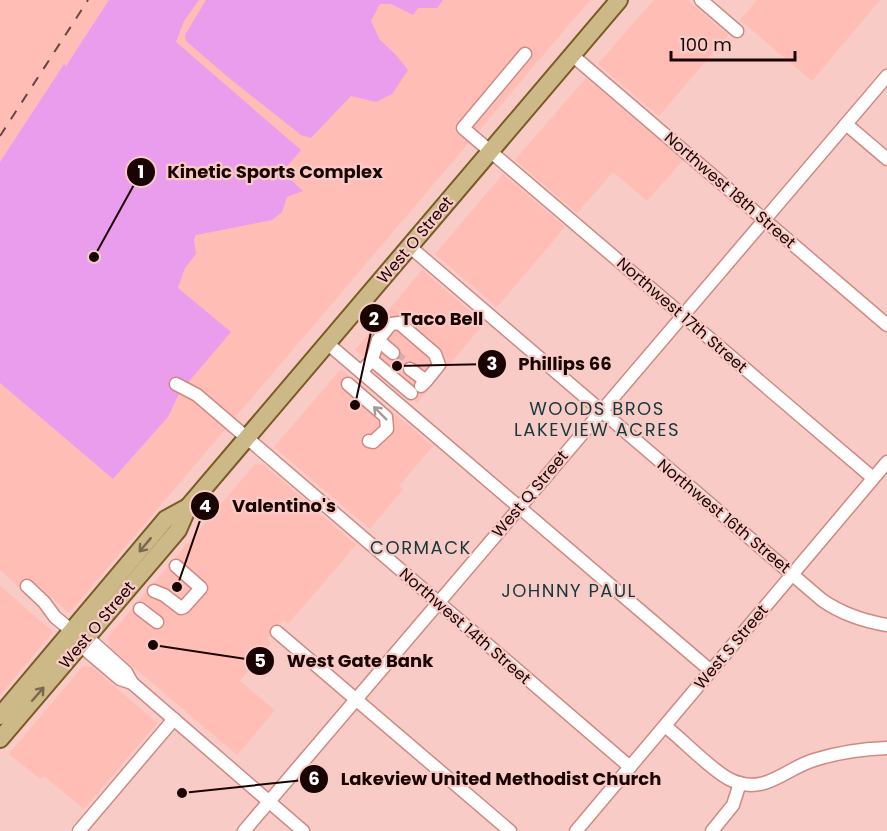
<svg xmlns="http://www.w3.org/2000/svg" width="887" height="831" viewBox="0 0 887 831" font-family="Poppins,sans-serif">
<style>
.built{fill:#ffbdb6}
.green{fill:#eb9ded}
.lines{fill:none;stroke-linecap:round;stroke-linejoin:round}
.minor-tunnel{stroke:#d7ada9;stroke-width:12;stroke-dasharray:12 6;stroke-linecap:butt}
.minor-casing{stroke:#cf8982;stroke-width:15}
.major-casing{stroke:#795b25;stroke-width:20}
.minor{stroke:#fff;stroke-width:12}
.major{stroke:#cdb988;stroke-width:16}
.rail{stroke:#644744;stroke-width:2;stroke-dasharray:10 10;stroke-linecap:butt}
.oneway{stroke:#a39b9a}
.oneway2{stroke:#7c684c}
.labels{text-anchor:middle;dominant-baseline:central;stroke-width:4.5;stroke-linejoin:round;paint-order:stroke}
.street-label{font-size:16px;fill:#1a0403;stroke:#f8cbc6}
.neighbourhood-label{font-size:18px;letter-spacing:1.5px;fill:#15383c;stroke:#f8cbc6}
.leader{fill:none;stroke:#1a0403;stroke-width:2}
.callout-dot{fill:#1a0403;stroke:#f8cbc6;stroke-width:2}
.mark-label{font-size:18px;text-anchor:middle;font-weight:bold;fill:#fff}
.callout-label{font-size:18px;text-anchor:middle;font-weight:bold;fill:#1a0403;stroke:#f8cbc6;stroke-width:4.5;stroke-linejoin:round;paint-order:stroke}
</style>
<rect width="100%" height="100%" fill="#f8cbc6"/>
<g class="built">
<path d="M0,0h590l-521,613 -33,-29 -9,10 -27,-24v-187l113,96 55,-62 12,-25 -2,-104 22,-63 -200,-63z"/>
<path d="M654,0h33l41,35 -69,81 -61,-52z"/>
<path d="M757,0h123l-68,81 -72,-61z"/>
<path d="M586,78l97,82 -36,41 -34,-29 -36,41 -62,-53z"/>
<path d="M503,174l62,53 -68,80 -62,-53z"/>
<path d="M422,270l62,53 -67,80 -62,-53z"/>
<path d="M341,369l92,77 -34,40 4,3 -33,40 -96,-82z"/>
<path d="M255,464l9,1 92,80 -68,79 -5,-4 -16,19 4,5 -31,37 35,29 -38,45 -126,-107 -4,-10z"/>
<path d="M0,586l53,46 -53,63z"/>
<path d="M83,666l9,1 65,56 -73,86 -40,-33 -4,3 -31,-25z"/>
</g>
<g class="green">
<path d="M109,0h90l-15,21 -8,21 125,108 -16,19 5,10 13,12 -16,6 -5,15 -10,8 -76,15 -2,5 2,14 -11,14 -7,20 53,44 -51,60 -12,25 -55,62 -113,-96v-221l64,-98 2,2z"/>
<path d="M206,0h237l-6,8h-19l-5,7 -22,-11h-11l-9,17 9,19 16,15 12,15 -16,24 -16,8 -25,-6 -40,42 -10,-3 -72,-57 -43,-37 -1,-6z"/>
</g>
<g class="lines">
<path class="minor-tunnel" d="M393,353l17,16"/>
<g class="minor-casing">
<g id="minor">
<path d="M701,0l36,31"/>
<path d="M525,54l-62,74 410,350"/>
<path d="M572,55l315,270"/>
<path d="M846,124l41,35"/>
<path d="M409,246l413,354c20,14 41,21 65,25"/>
<path d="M378,340l13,-16 8,-1 36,31 4,11 -13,16"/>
<path d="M327,343l384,328"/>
<path d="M372,360l6,-20 15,13"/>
<path d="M410,369l16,12 -5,5"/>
<path d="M361,372l11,-12 39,33"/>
<path d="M176,384l21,11 433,372"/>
<path d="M348,384l38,33 1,12 -14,13 -4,-1"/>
<path d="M27,586l17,16 11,15 17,14 8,14 40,34 12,4 171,148"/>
<path d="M154,591l10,4 17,13 3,-1 17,-19 -25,-22"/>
<path d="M140,609l17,13"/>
<path d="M277,632l233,199"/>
<path d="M81,635l6,2 39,35 6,11"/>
<path d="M665,726c18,14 45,43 64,53 35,18 55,-10 85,-19 25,-8 47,-11 73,-12"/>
<path d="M79,831l95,-112"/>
<path d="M244,831l643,-755"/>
<path d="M576,831l311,-369"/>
<path d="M712,831l21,-26 7,-22"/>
</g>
</g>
<g class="major-casing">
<g id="major">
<path d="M0,716l166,-197 22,-12"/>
<path d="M0,739l173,-203 5,-6 10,-23 431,-507"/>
</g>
</g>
<use href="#minor" class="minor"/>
<use href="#major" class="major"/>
<path class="rail" d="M0,136l88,-136"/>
</g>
<defs><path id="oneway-shaft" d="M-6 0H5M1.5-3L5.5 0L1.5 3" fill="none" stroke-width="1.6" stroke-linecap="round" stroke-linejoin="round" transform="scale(1.5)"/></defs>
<use class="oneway" href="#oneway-shaft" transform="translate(380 413) rotate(-135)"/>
<g class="oneway2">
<use href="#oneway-shaft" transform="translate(145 545) rotate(130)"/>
<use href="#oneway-shaft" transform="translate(38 694) rotate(-49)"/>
</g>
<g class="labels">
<g class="street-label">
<text transform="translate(730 190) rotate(41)">Northwest 18th Street</text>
<text transform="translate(415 240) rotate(-50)">West O Street</text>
<text transform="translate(682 315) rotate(41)">Northwest 17th Street</text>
<text transform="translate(530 494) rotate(-50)">West Q Street</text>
<text transform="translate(724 516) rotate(40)">Northwest 16th Street</text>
<text transform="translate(97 625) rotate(-50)">West O Street</text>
<text transform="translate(465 626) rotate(41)">Northwest 14th Street</text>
<text transform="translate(731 647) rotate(-50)">West S Street</text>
</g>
<g class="neighbourhood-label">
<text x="597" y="408">WOODS BROS<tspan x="597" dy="21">LAKEVIEW ACRES</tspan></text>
<text x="421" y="547">CORMACK</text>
<text x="569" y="590">JOHNNY PAUL</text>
</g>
</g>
<path class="leader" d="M94 257L141 172M355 405L374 318M397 366L492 364M177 587L205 506M153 645L260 661M182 793L314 779"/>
<g class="callout-dot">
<circle cx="94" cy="257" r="6"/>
<circle cx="355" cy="405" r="6"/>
<circle cx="397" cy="366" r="6"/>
<circle cx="177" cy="587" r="6"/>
<circle cx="153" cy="645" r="6"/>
<circle cx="182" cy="793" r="6"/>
<circle cx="141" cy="172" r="15"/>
<circle cx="374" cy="318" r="15"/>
<circle cx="492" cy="364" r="15"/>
<circle cx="205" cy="506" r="15"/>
<circle cx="260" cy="661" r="15"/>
<circle cx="314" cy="779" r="15"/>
</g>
<g class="mark-label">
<text x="141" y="178">1</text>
<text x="374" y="325">2</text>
<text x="492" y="370">3</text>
<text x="205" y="512">4</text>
<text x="260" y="667">5</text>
<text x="314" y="785">6</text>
</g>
<g class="callout-label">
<text x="275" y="178">Kinetic Sports Complex</text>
<text x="442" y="325">Taco Bell</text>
<text x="565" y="370">Phillips 66</text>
<text x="284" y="512">Valentino's</text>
<text x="360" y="667">West Gate Bank</text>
<text x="501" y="785">Lakeview United Methodist Church</text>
</g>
<path d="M671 51v9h124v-9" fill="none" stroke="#1a0403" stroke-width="3"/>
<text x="680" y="51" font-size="18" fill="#1a0403" stroke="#f8cbc6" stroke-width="4.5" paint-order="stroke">100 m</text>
</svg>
